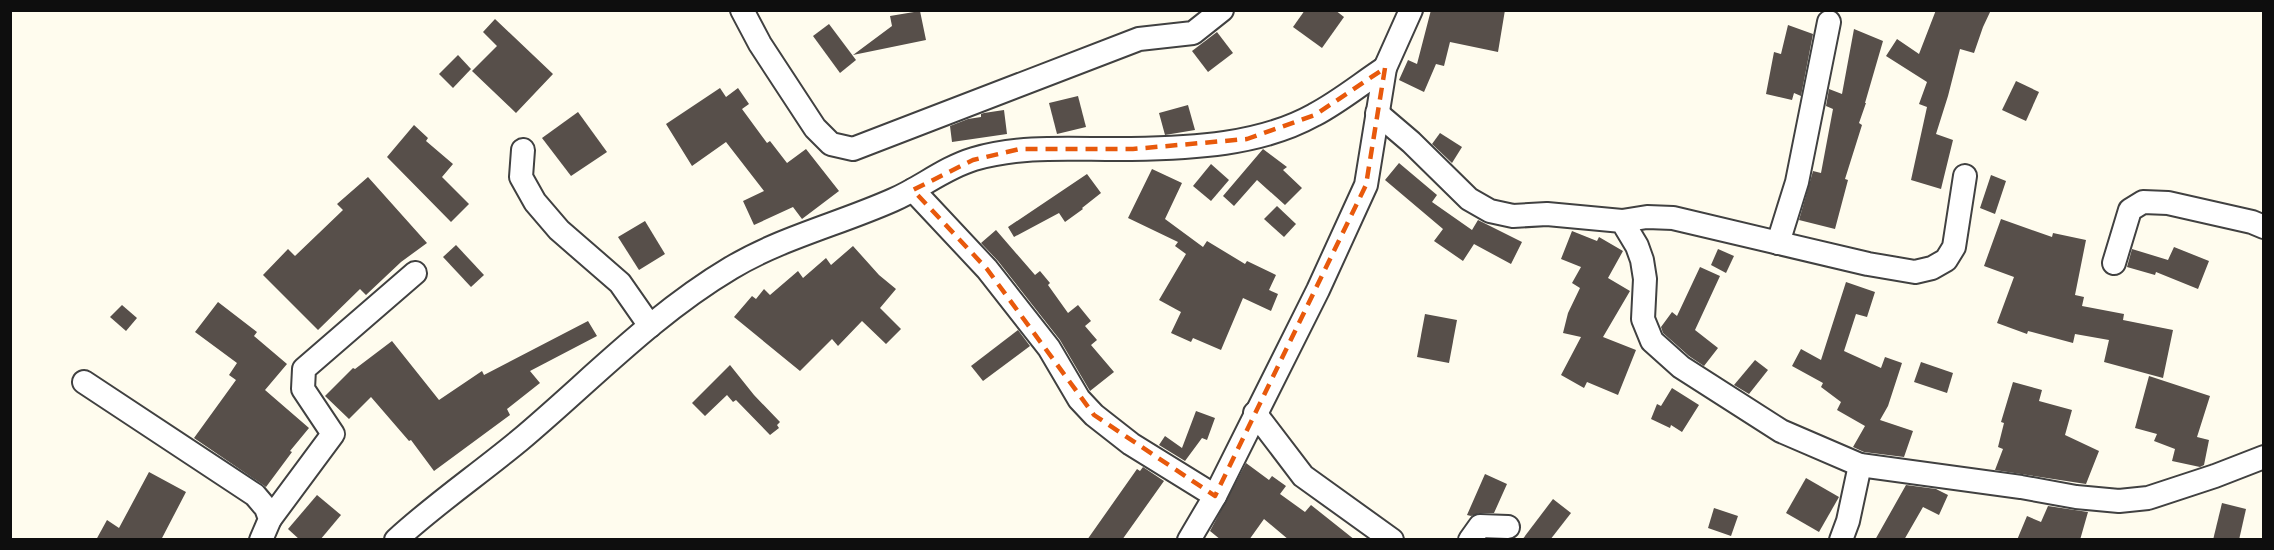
<svg xmlns="http://www.w3.org/2000/svg" width="2274" height="550" viewBox="0 0 2274 550" font-family="Literata,serif">
<style>
.building{fill:#574f4a}
.lines{fill:none;stroke-linecap:round;stroke-linejoin:round}
.minor-casing{stroke:#414141;stroke-width:26}
.minor{stroke:#fff;stroke-width:22}
.marked{fill:none;stroke:#e8590c;stroke-width:4.5;stroke-dasharray:12 8;stroke-linejoin:round}
</style>
<rect width="100%" height="100%" fill="#fffcee"/>
<g class="building">
<path d="M1305,10h30l9,7 -22,31 -29,-21z"/>
<path d="M1431,10h74l-7,42 -48,-10 -6,24 -8,-2 -12,28 -25,-12 9,-20 9,4z"/>
<path d="M1936,10h55l-8,17 -9,26 -14,-4 -12,47 -12,38 17,6 -12,49 -30,-9 16,-73 -8,-3 8,-22 -41,-26 11,-17 22,15z"/>
<path d="M920,11l6,29 -73,15 39,-29 -2,-10z"/>
<path d="M495,19l58,55 -37,39 -44,-42 25,-25 -14,-14z"/>
<path d="M829,24l27,36 -16,13 -27,-37z"/>
<path d="M1788,25l25,9 -12,62 -7,-3 -2,7 -26,-6 8,-42 7,2z"/>
<path d="M1854,29l29,12 -18,62h1l-7,20 3,2 -17,54 3,1 -13,49 -36,-9 14,-49 8,2 12,-64 -7,-3 3,-17 13,5z"/>
<path d="M1217,32l16,21 -25,19 -16,-21z"/>
<path d="M458,55l13,14 -18,19 -14,-14z"/>
<path d="M2016,81l23,11 -13,29 -24,-11z"/>
<path d="M720,88l6,9 12,-9 11,16 -7,5 25,34 3,-2 17,22 19,-14 33,42 -37,28 -9,-12 -39,18 -11,-24 21,-10 -38,-49 -34,24 -26,-42z"/>
<path d="M1078,96l8,31 -29,7 -8,-31z"/>
<path d="M1188,105l7,25 -30,5 -6,-22z"/>
<path d="M1004,110l3,24 -55,8 -2,-16 18,-7 13,-2v-3l3,-1z"/>
<path d="M578,112l29,40 -36,24 -29,-38z"/>
<path d="M414,125l14,13 -2,3 27,23 -11,13 27,27 -18,18 -64,-65z"/>
<path d="M1440,133l22,14 -10,16 -20,-19z"/>
<path d="M1263,149l24,18 -4,3 19,18 -17,17 -28,-25 -23,26 -11,-10z"/>
<path d="M1399,163l38,32 -5,7 40,28 6,-10 44,22 -11,22 -37,-20 -11,17 -29,-20 9,-12 -58,-49z"/>
<path d="M1211,164l18,16 -18,21 -18,-15z"/>
<path d="M1152,169l30,14 -17,36 38,28 4,-6 38,23 2,-3 29,14 -7,15 9,4 -7,17 -28,-13 -22,52 -28,-12 -2,4 -20,-9 10,-21 -22,-12 27,-46 -11,-8 3,-4 -50,-24z"/>
<path d="M1087,174l14,19 -19,15 1,1 -18,13 -6,-9 -45,24 -6,-10z"/>
<path d="M1991,175l15,6 -11,33 -15,-6z"/>
<path d="M368,177l59,66 -26,19 -35,33 -6,-6 -42,41 -55,-55 25,-26 7,7 48,-46 -6,-6z"/>
<path d="M1277,206l19,18 -12,13 -20,-18z"/>
<path d="M2001,219l51,18 1,-4 33,7 -11,55 9,2 -2,9 42,8 -1,6 50,10 -10,48 -59,-16 5,-22 -34,-6 -2,9 -45,-12 -1,3 -30,-11 17,-46 -30,-11z"/>
<path d="M645,221l20,33 -26,16 -21,-33z"/>
<path d="M996,230l39,45 5,-4 10,12 -2,2 20,28 10,-8 13,16 -6,5 12,14 -6,5 23,27 -24,19 -30,-51 -62,-79 -17,-18z"/>
<path d="M1572,231l25,10 2,-4 24,14 -15,27 22,13 -27,46 33,13 -18,45 -31,-13 -3,6 -23,-13 20,-38 -18,-4 5,-20 12,-25 -8,-5 9,-16 -20,-8z"/>
<path d="M456,245l28,30 -13,12 -28,-30z"/>
<path d="M853,246l26,29 17,14 -16,19 21,21 -15,15 -24,-23 -24,25 -6,-7 -32,32 -66,-54 18,-21 4,3 8,-10 6,6 28,-24 5,7 23,-20 5,7z"/>
<path d="M2174,247l35,14 -11,28 -42,-17 -1,3 -28,-8 5,-18 36,11z"/>
<path d="M1718,249l16,7 -8,17 -15,-8z"/>
<path d="M1700,267l20,9 -25,54 23,18 -14,18 -15,-10 -26,-23 -2,-6 11,-15 5,4z"/>
<path d="M1846,282l29,10 -8,25 -11,-3 -12,37 37,17 4,-11 17,6 -14,43 -8,14 33,11 -9,26 -40,-5 -11,-5 12,-21 -28,-16 4,-8 -20,-15 2,-4 -31,-17 9,-17 20,11z"/>
<path d="M218,302l39,30 -3,4 33,28 -22,26 44,38 -19,23 2,1 -26,35 -72,-49 42,-58 -7,-5 8,-12 -42,-31z"/>
<path d="M122,305l15,13 -11,13 -16,-14z"/>
<path d="M1425,314l32,6 -8,43 -32,-6z"/>
<path d="M588,321l9,15 -67,35 10,12 -33,26 3,6 -76,56 -23,-31 -2,1 -38,-44 -22,22 -24,-23 28,-28 2,1 37,-28 47,59 43,-29 2,4z"/>
<path d="M1018,330l12,16 -47,35 -12,-15z"/>
<path d="M1755,360l13,10 -19,24 -15,-9z"/>
<path d="M1921,362l32,11 -6,20 -33,-11z"/>
<path d="M730,365l24,30 26,27 -3,3 2,3 -9,7 -34,-35 -3,2 -6,-7 -22,21 -13,-13z"/>
<path d="M2149,376l61,20 -13,41 12,3 -5,25 -4,2 -28,-6 3,-12 -21,-8 3,-7 -22,-6z"/>
<path d="M2013,382l29,8 -3,11 33,9 -7,25 34,16 -13,33 -91,-14 8,-21 -5,-2 6,-24 -3,-1z"/>
<path d="M1672,388l27,17 -17,27 -11,-7 -1,3 -19,-9 6,-15 4,2z"/>
<path d="M1196,411l19,7 -8,22 -5,-2 -17,23 -26,-16 6,-9 17,12z"/>
<path d="M1246,463l23,17 3,-4 14,10 -6,8 25,18 6,-7 44,35h-66l-25,-21 -15,21h-28l-11,-9z"/>
<path d="M1143,467l21,14 -42,59h-35l50,-71 3,2z"/>
<path d="M149,472l37,20 -25,48h-65l11,-20 12,8z"/>
<path d="M1485,474l22,10 -13,29h-14l-9,3 -4,-1z"/>
<path d="M1806,478l33,19 -20,35 -33,-19z"/>
<path d="M1906,485l30,4 12,6 -9,20 -16,-8 -19,33h-29z"/>
<path d="M317,495l24,20 -21,25h-20l-12,-11z"/>
<path d="M1553,499l18,14 -21,27h-28z"/>
<path d="M2222,503l24,6 -7,31h-26z"/>
<path d="M2048,506l40,6 -8,28h-63l10,-24 14,6z"/>
<path d="M1714,508l24,8 -7,20 -23,-8z"/>
</g>
<g class="lines">
<g class="minor-casing">
<g id="minor">
<path d="M742,10l18,34 55,84 16,16 22,5 286,-110 54,-6 29,-23"/>
<path d="M1377,113l34,29 58,57 21,12 23,5 34,-2 75,7 15,25 5,14 3,19 -2,40 9,22 29,26 100,64 79,34 161,22 55,10 43,4 29,-3 67,-22 49,-19"/>
<path d="M523,150l-2,27 14,25 24,28 61,53 30,43"/>
<path d="M913,190l74,79 62,79 30,51 15,16 37,29 84,52"/>
<path d="M1622,221l25,-4 26,1 195,46 47,8 17,-4 14,-8 8,-13 11,-71"/>
<path d="M1778,243l19,-61 32,-160"/>
<path d="M2114,263l16,-53 13,-8 25,1 84,19 12,5"/>
<path d="M84,382l171,113 11,13 4,11 -9,21"/>
<path d="M1255,413l48,63 89,64"/>
<path d="M270,519l63,-85 -30,-45 1,-20 111,-96"/>
<path d="M396,540c39,-36 83,-66 124,-100 69,-58 132,-125 211,-172 50,-30 108,-44 162,-68 28,-12 51,-32 81,-41 51,-15 104,-9 157,-10 61,-1 129,-4 183,-34 25,-13 48,-32 71,-47"/>
<path d="M1189,540l26,-44 103,-206 48,-105 19,-117 26,-58"/>
<path d="M1470,540l10,-14 28,1"/>
<path d="M1841,540l7,-19 12,-56"/>
</g>
</g>
<use href="#minor" class="minor"/>
</g>
<path class="marked" d="M1385,68l-19,117 -151,311 -121,-81 -107,-146 -74,-79 60,-30 47,-11h113l114,-10 68,-24z"/>
<rect width="2274" height="550" fill="none" stroke="#0e0e0e" stroke-width="24"/>
</svg>
